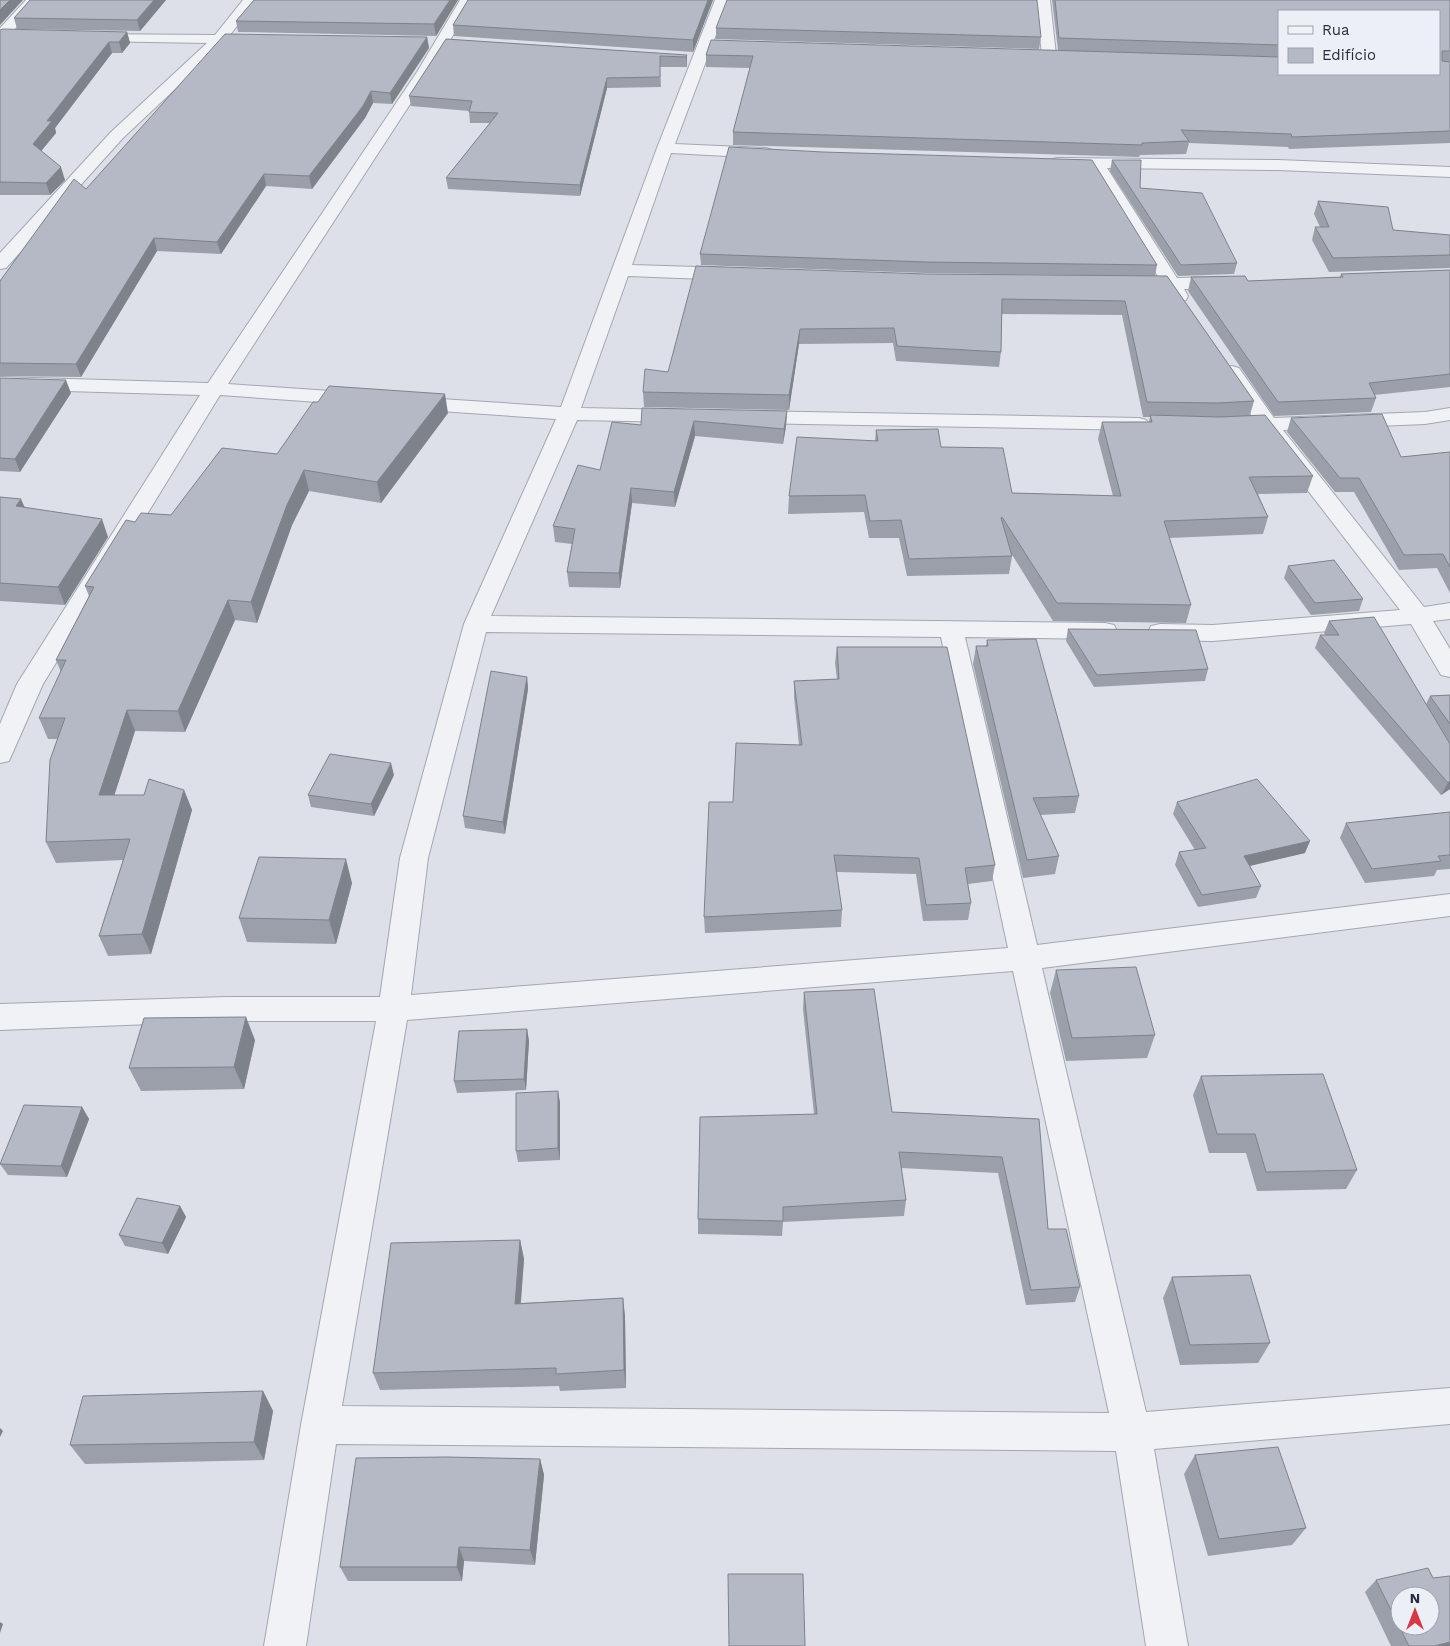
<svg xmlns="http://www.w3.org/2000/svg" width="1450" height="1646" viewBox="0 0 1450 1646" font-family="'Work Sans',sans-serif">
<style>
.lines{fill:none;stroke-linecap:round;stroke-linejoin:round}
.minor-casing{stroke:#a2a7b2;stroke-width:2}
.minor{fill:#f0f2f6;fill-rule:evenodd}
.wall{fill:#9b9fa9;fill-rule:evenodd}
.shaded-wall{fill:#7e828a}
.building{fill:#b4b9c5;stroke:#7e828a;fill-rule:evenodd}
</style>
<rect width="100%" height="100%" fill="#dde0e8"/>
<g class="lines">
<g class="minor-casing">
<g id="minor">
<path d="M26,0h15l-36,40 -5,1v-13z"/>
<path d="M243,0h14l-27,35 31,2 2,3 -2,3 -38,1 -100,94 -117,130 -6,1v-16l111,-121 96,-89 -115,-2 -5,-1 -2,-3 2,-3 128,1z"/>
<path d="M460,0h14l-43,72 -203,312 132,9 7,2 3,4 -3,4 -7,2 -140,-10 -177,289 -34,77 -9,2v-39l17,-40 183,-289 -200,-6v-12l208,6 209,-311z"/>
<path d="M715,0h14l-54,144 91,4 6,2 2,3 -2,3 -6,2 -95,-5 -39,112 99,3 6,2 3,4 -3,4 -6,2 -103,-4 -47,132 98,2 7,2 3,4 -3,4 -7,2 -102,-2 -86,196 614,7 9,2 3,6 -3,6 -9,2 -140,-2 72,308 413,-51v22l-408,52 104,444 304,-24v36l-296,25 34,197h-42l-30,-195 -780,-7 -30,202h-42l37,-221 75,-404h-149l-227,9v-26l227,-7h153l20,-139 64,-234 92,-205 -146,-10 -7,-2 -3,-4 3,-4 7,-2 151,10 96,-259zM486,632l455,5 67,311 -597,47 17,-137zM1013,971l96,442 -767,-7 65,-386z"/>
<path d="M1036,0h14l6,55 -2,3h-10l-2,-3z"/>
<path d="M1057,158l221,2 172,7v10l-172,-7 -171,-2 70,110 49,-1 7,2 2,4 -2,4 -7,2h-42l4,7 -2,4 -7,2 -7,-2 -7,-11 -35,-1 -2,-4 2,-4 29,-2 -69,-110 -39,-2 -2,-3 2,-3z"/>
<path d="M1232,366l7,2 35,50 151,-6 25,-4v12l-25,4 -142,6 141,177 26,-4v16l-17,2 17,28v28l-9,-2 -30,-51 -198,17 -53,-1 -9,-2 -3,-6 3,-6 9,-2 53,1 187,-15 -138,-179 -25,1 -7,-2 -3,-4 3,-4 24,-3 -32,-47 3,-4z"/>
<path d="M749,411l390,7 7,2 3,4 -3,4 -7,2 -390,-7 -7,-2 -3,-4 3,-4z"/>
</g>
</g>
<use href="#minor" class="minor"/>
</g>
<g class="wall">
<path d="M30,0h136l-26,31 -123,-2 -3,-11z"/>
<path d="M254,0h204l-22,36 -198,-4 -2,-11z"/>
<path d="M468,0h245l-20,52 -239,-16 -1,-11z"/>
<path d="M1052,0h398v143l-161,6 -1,-2 -99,-4 -3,11 -46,1 -1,2 -406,-12v-13l17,-64 -44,-1v-12l352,-5zM1279,11l160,63h-160z"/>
<path d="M716,28l325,9 -2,12 -323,-10z"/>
<path d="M0,30l127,2 3,11 -8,10h-10l-57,75 1,5 -15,18 24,29 -15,15h-50z"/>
<path d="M427,37l2,11 -37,56 -19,-1 -8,15 -53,71 -46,-3 -45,68 -64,-3 -76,126 -81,-1v-95l86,-92z"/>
<path d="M446,39l241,16v12h-27l1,20 -54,1 -27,108 -132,-7 -2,-11 44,-55h-20l-1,-12 -58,-5 -2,-10z"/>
<path d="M1112,160l28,28 97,75 -3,11 -56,2 -68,-105z"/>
<path d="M1318,201l75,29 57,5v33l-121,4 -17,-32 3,-13h5l-6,-13z"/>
<path d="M700,254l457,11 -2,11 -230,-3 -224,-8z"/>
<path d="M1450,270v117l-76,8 2,3 -5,14 -97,4 -86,-125 3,-14 57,4 92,-4 1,-3z"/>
<path d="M926,274l241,2 87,125 -4,14 63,61 -6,17 -49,1 10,23 -5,17 -94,4 22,67 -5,18 -133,-2 -42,-68 1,3 -3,18 -102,2 -8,-38h-30l-5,-26 -76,2 1,-18 86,-55 1,-11 65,17 71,46 101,3 -15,-57 4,-17h47l1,-5h-7l-21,-102 -120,-1 -1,38 -2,15 -103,-6 -3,-18 -94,1 -10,66 -145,-3 -1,-15 25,-20z"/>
<path d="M0,378l71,15 -51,79 -20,-1z"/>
<path d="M787,411l-1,15 -3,18 -88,-8 -20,71 -43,-4 -12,85 -51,-1 -2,-15 5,-28 -17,-2 -2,-16 47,-56 41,-45z"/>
<path d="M448,413l-67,90 -72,-12 -17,34 -35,98 -22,-3 -50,112 -50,-1 -21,64h30l40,-5 8,20 -41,144 -43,2 -9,-20 24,-76 -67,3 -10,-21 12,-103h-10l-9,-21 22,-46 -5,-12 33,-64 -4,-10 50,-64 36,-7 106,-61z"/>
<path d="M1291,418l110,39 49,-5v141l-13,-25 -38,2 -45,-78h-19l-48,-60z"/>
<path d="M0,497l25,10 83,30 -43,68 -65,-4z"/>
<path d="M1288,566l75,33 -4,12 -48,4 -27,-37z"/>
<path d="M1329,621l97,83 4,-8 20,-1v94l-9,6 -126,-147 5,-13h5l-1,-2z"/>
<path d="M1068,629l140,40 -3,12 -111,6 -28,-46z"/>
<path d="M987,640l92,156 -4,17 -35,2 19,41 -4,18 -32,4 -50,-214 3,-18h10z"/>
<path d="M837,647l158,218 -3,16 -24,3 3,19 -3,17 -45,1 -7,-47 -80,-2 6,38 -1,17 -136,6 -1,-16 29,-115 66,-57 -5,-48v-16l43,-2 -2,-16z"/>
<path d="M527,677l1,12 -23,145 -40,-6 -2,-12z"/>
<path d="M394,775l-20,41 -63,-9 -3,-12z"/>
<path d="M1177,802l128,51 -55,13 11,20 -5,12 -58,9 -23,-42 4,-13 16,-2 -22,-36z"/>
<path d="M1450,812v57l-13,1 -3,6 -69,7 -25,-45 6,-15z"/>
<path d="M352,883l-16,61 -89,-2 -8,-24z"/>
<path d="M1056,970l99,65 -8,23 -81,3 -16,-68z"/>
<path d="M804,992l88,120 147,7 9,110 32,58 -5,15 -49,3 -28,-132 -97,-5 5,32 -2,16 -121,6 -1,14 -84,-2v-15l116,-105 -11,-105z"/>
<path d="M527,1029l2,12 -3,49 -69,3 -3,-12z"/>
<path d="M255,1040l-11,49 -103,2 -12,-23z"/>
<path d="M1201,1076l156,94 -11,19 -89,2 -11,-38h-37l-16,-58z"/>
<path d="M560,1102v58l-42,2 -2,-11z"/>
<path d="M82,1107l7,12 -22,58 -59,-2 -8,-11z"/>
<path d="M180,1206l6,11 -18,37 -43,-8 -6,-11z"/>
<path d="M520,1240l4,19 -3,44 102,-5 2,19 1,71 -66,3 -1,-5 -179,4 -7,-17z"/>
<path d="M1172,1277l98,66 -12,20 -78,2 -17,-67z"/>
<path d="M263,1391l10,20 -9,49 -179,4 -15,-19z"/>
<path d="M1195,1455l111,73 -14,17 -84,11 -24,-82z"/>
<path d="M540,1459l4,16 -9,90 -71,-4 -2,20h-114l-8,-14z"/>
<path d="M1376,1580l74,66h-59l-26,-54z"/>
</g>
<g class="shaded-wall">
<path d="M10,0h13l-23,25v-15z"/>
<path d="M154,0h12l-26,31 -3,-11z"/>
<path d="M450,0h8l-22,36 -2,-12z"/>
<path d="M708,0h5l-20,52v-12z"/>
<path d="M127,32l3,11 -8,10 -3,-11z"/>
<path d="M427,37l2,11 -37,56 -2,-11z"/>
<path d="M109,42l3,11 -57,75 1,5 -19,23 -4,-12 14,-23z"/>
<path d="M687,55v12l-1,-10z"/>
<path d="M607,78v10l-27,108v-11z"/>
<path d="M371,91l2,12 -8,15 -53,71 -3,-13z"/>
<path d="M61,167l4,13 -15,15 -4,-12z"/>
<path d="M264,174l2,12 -45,68 -4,-12z"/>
<path d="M154,238l3,13 -76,126 -5,-13z"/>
<path d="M800,329l-1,15 -10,66v-15z"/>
<path d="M66,380l5,13 -51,79 -5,-13z"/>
<path d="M445,394l3,19 -67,90 -4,-21z"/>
<path d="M787,411l-1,15 -3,18 1,-15z"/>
<path d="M694,421l1,15 -20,71 -1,-15z"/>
<path d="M304,470l5,21 -17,34 -35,98 -6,-21 36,-97z"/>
<path d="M631,488l1,15 -12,85 -1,-15z"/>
<path d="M21,499l8,18 -13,-11z"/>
<path d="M102,519l6,18 -43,68 -7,-18z"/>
<path d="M228,600l7,20 -50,112 -7,-21z"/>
<path d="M527,677l1,12 -23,145 -2,-12z"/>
<path d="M127,710l8,21 -27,84 -9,-20z"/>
<path d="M391,763l3,12 -20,41 -3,-12z"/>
<path d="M1450,781v8l-9,6 7,-12z"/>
<path d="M184,790l8,20 -41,144 -9,-20z"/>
<path d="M1310,841l-5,12 -65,15 4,-12z"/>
<path d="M346,859l6,24 -16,61 -7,-24z"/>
<path d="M246,1017l9,23 -11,49 -10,-22z"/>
<path d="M527,1029l2,12 -3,49 -2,-11z"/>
<path d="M558,1091l2,11v58l-2,-12z"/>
<path d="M82,1107l7,12 -22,58 -6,-11z"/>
<path d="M180,1206l6,11 -18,37 -6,-11z"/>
<path d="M520,1240l4,19 -5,63 -4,-18z"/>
<path d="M623,1298l2,19 1,71 -2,-18z"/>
<path d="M263,1391l10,20 -9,49 -10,-18z"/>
<path d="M0,1428l3,3 -3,6z"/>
<path d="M540,1459l4,16 -9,90 -5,-15z"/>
<path d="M459,1547l5,14 -2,20 -5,-14z"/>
<path d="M0,1622l3,2 -3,9z"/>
<path d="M1450,1642v4h-16z"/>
</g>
<g class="building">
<path d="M0,0h10l-10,10z"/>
<path d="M30,0h124l-17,20 -123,-2z"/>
<path d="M254,0h196l-16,24 -198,-3z"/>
<path d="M468,0h240l-15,40 -240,-15z"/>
<path d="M727,0h310l4,37 -325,-9z"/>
<path d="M1055,0h395v51h-8v10l8,1v69l-158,6 -1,-3 -110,-4 8,11 -47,2v2l-409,-13 20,-76 -47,-1 5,-15 568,17v17h160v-63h-160v34l-220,-7z"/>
<path d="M3,29l124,3 -8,10h-10l-62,79h5l-19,23 28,23 -15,16 -46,-1v-152z"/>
<path d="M225,34l202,3 -37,56 -19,-2 -8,15 -54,70 -45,-2 -47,68 -63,-4 -78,126 -76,-1v-82l74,-102 12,10z"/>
<path d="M446,39l241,16 -1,2 -26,-1v21l-53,1 -27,107 -134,-7 52,-65 -29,-1 3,-11 -63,-5z"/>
<path d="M729,147l94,5 269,8 65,105 -231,-3 -226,-8z"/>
<path d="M1112,160h29l-1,28 62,5 35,70 -56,2z"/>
<path d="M1318,201l70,6 5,23 57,5v20l-117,3 -18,-31h14z"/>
<path d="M696,266l230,8 241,2 87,125 -36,2 -71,-1 -22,-101 -123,-2 -1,53 -104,-6 -3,-18 -94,1 -11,66 -146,-3 2,-23 23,3z"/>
<path d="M1450,270v104l-81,9 7,15 -98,4 -87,-125 54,-1 3,5 95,-4 -2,-3z"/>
<path d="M0,378l66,2 -51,79 -15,-1z"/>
<path d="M329,386l116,8 -68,88 -73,-12 -17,35 -36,97 -23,-2 -50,111 -51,-1 -28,85h45l5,-16 35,11 -42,144 -43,2 31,-97 -84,3 4,-82 15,-42h-26l27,-58h-10l38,-73 -9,-1 41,-66 9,2 6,-9 30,2 51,-67 55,6 36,-52h5z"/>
<path d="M642,408l145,3 -3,18 -90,-8 -20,71 -43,-4 -12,85 -52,-1 8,-43 -22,-3 25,-61 22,5 12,-48 29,3z"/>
<path d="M1382,414l19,43 49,-5v115l-7,-13 -39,1 -45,-77h-19l-49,-60z"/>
<path d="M1150,415l69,2 46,-2 48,61 -64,1 19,40 -104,4 27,84 -134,-2 -55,-86 -1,1 11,38 -103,3 -8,-39 -31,1 -5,-26 -76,1 8,-59 81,4 -2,-11 62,-1 3,18 62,1 9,45 109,3 -19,-74h50z"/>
<path d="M0,497l21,2 -5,7 86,13 -44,68 -58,-4z"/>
<path d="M1334,560l29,39 -48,4 -27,-37z"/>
<path d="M1374,617l76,127v37l-2,2 -128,-148h19l-10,-14z"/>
<path d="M1068,629l128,1 12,39 -111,6z"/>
<path d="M1036,639l43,157 -46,2 26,58 -32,4 -51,-214h12l-1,-6z"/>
<path d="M837,647h110l48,218 -30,3 6,35 -45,2 -7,-47 -85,-3 8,55 -138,7 5,-115h24l3,-59 66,2 -8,-64 45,-2z"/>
<path d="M491,671l36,6 -24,145 -40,-6z"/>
<path d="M1450,695v29l-20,-28z"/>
<path d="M330,754l61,9 -20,41 -63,-9z"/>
<path d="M1257,779l53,62 -66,15 17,30 -59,9 -23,-43 27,-4 -29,-46z"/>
<path d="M1450,812v43l-12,1 3,5 -69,8 -26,-46z"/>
<path d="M259,857l87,2 -17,61 -90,-2z"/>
<path d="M1136,967l19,68 -83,3 -16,-68z"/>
<path d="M874,989l18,123 147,7 9,110h18l14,58 -49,3 -29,-133 -103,-5 7,48 -123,7v14l-85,-2 2,-102 117,-3 -13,-122z"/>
<path d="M246,1017l-12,50 -105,1 15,-50z"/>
<path d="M527,1029l-3,50 -70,2 5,-50z"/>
<path d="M1323,1074l34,96 -91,2 -11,-38h-38l-16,-58z"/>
<path d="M558,1091v57l-42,3v-58z"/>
<path d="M24,1105l58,2 -21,59 -61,-2z"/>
<path d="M137,1198l43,8 -18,37 -43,-8z"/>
<path d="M520,1240l-5,64 108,-6 1,72 -68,4v-6l-183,5 18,-130z"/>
<path d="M1250,1275l20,68 -80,2 -18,-68z"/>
<path d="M263,1391l-9,51 -184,3 13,-49z"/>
<path d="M1278,1447l28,81 -87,11 -24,-84z"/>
<path d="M447,1457l93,2 -10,91 -71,-3 -2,20h-117l16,-109z"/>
<path d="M1428,1568l5,10 17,-2v66l-16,4h-25l-33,-66zM1400,1596h30v30h-30z"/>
<path d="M728,1574h75l2,72h-76z"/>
</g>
<rect x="1278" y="10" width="162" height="65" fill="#ecf0f6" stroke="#9ca2ad"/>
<rect x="1288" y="26" width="25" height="8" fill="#f0f2f6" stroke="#9ca2ad"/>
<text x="1322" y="35" font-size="15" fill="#252d3f">Rua</text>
<rect x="1288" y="48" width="25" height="15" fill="#b4b9c5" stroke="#9ca2ad"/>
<text x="1322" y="60" font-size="15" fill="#252d3f">Edifício</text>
<g transform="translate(1415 1611)"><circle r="24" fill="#ecf0f6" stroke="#9ca2ad"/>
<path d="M0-4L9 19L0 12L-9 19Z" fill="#d73846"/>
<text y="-8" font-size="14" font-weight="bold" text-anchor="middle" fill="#252d3f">N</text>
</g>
</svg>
